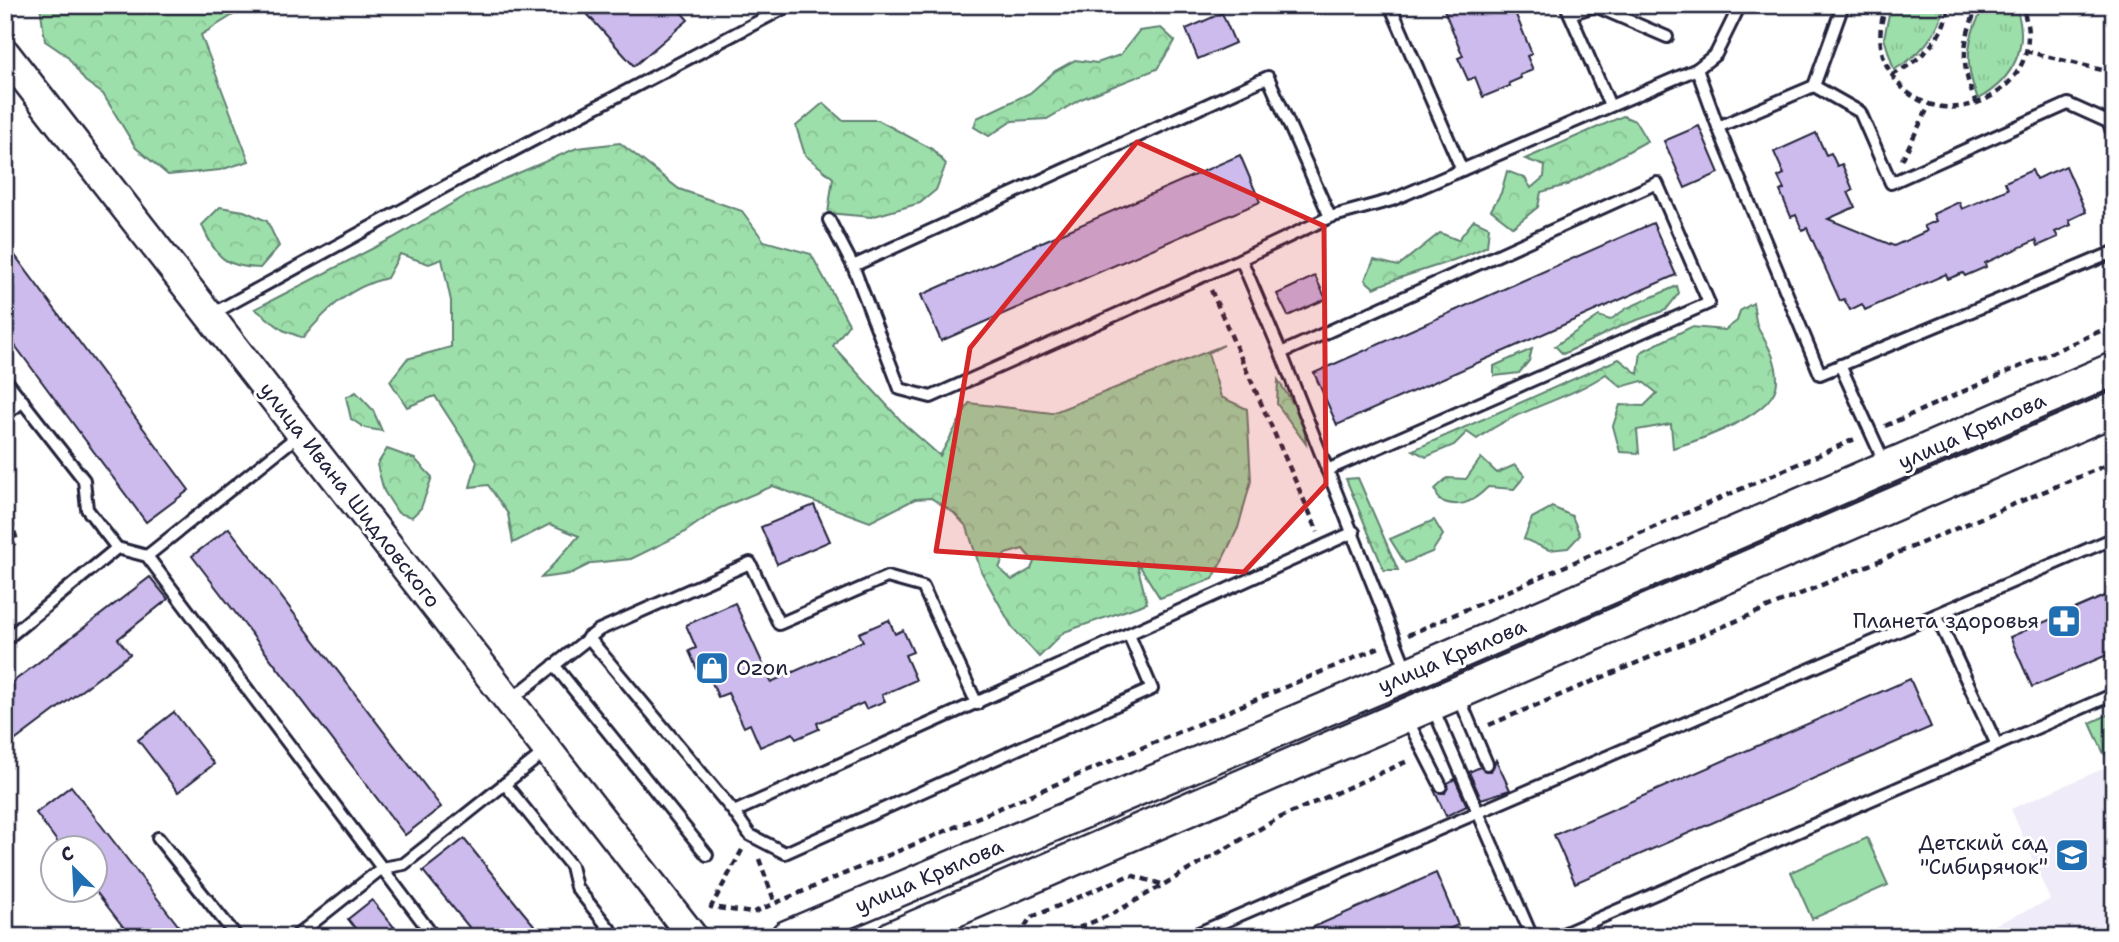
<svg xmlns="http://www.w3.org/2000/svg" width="2119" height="942" viewBox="0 0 2119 942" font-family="'Shantell Sans',sans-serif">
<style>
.built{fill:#f0ebf9}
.forest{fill:url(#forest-crowns);stroke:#608072;stroke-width:2;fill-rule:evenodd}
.park{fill:url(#park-tufts);stroke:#608072;stroke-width:2}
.pitch{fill:#9ddfaa;stroke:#608072;stroke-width:2}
.building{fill:#ccbbec;stroke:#22223b;stroke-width:2}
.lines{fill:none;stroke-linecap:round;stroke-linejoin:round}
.service-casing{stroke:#22223b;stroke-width:16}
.tertiary-casing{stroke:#22223b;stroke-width:33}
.secondary-casing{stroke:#22223b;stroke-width:37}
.path{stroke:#22223b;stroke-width:4.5;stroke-dasharray:7 5;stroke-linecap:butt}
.service{stroke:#fff;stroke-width:10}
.tertiary{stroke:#fff;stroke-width:28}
.secondary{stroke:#fff;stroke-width:32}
.marked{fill:#d62828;fill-opacity:0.2;stroke:#d62828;stroke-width:5;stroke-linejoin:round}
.labels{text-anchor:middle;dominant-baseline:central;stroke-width:6;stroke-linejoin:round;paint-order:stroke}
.street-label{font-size:21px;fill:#22223b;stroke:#fff}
.poi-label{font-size:21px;fill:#22223b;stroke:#fff;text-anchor:end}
</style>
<defs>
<pattern id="forest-crowns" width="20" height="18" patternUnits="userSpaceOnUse" patternTransform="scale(1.75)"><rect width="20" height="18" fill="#9ddfaa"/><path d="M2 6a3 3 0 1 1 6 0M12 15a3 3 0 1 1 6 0" fill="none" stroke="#87bf93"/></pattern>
<pattern id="park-tufts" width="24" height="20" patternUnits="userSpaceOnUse" patternTransform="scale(1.75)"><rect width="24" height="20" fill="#9ddfaa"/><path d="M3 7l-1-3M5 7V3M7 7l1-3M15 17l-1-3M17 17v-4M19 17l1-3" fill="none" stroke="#87bf93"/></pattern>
</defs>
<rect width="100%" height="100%" fill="#fff"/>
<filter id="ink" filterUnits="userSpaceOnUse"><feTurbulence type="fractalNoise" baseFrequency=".0143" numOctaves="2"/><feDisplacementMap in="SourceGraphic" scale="14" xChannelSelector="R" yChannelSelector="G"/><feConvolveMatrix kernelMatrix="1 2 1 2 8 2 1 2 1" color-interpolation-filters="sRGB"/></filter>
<g filter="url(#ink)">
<path class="built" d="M2114,764v173h-146l82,-37 -39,-91z"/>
<g class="forest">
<path d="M40,5h209l-48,30 48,126 -29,9 -52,5 -32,-27 -33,-54 -18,-13 -18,-25 -22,-15z"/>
<path d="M1161,28l14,13 -18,28 -76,30 -34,20 -35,2 -23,15 -15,-9 3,-9 53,-25 25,-22 20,-11 22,3 23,-8 19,-24z"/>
<path d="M823,103l19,17h36l54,29 14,15 -10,26 -16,13 -49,14 -43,-4 5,-35 -28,-23 -9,-29z"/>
<path d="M1623,116l12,5 12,20 -80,44 -26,7 -3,15 -25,20 -22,-17 10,-17 6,-22 18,7 6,10 13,-11 1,-11 -20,-7z"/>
<path d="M620,143l59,46 63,22 22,30 47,13 38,70 -16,22 71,78 36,32 29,-53 83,10 172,-68 -16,8 13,44 26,12 4,72 -13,47 -25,51 -53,19 -24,-38 11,43 -83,29 -25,25 -27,-30 -31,-56 -14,-44 -13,-14 -23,-15 -16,1 -45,23 -97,-36 -55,23 -36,25 -51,25 -39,4 -22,11 -29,4 38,-42 -29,-12 -37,19 -5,-29 -20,-29 -18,2 7,-26 -42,-65 -28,11 -17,-26 17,-22 44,-12v-46l-9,-42 -13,5 -29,-10 -13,24c-38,9 -60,31 -84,60l-20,-8 -28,-21 138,-71 74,-43 110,-47zM1023,549l11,13 -3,7 -19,11 -13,-12 6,-14z"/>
<path d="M220,207l24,4 23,10 12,25 -19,22c-36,-1 -44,-11 -58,-43z"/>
<path d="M1474,220l15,7 -2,19c-37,19 -76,25 -113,42l-9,-8 9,-20 24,6 42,-33 18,7z"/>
<path d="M1677,286l2,7 -13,17 -43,15 -60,29 -8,-8 44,-30 11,4 17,-12z"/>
<path d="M1753,303c2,9 2,20 6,27 9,16 18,29 18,50 1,34 -77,60 -104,68l-2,-24 -34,6 2,23 -19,-1 -7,-26 7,-21 24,1 13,-13 -15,-12 -21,6 -15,-13c-40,27 -88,34 -129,65l-10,-7 -13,13 -28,12 -13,-7 206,-91 19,15 3,-22 50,-25 34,3 12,-9 3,-10z"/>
<path d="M1532,349l-3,12 -10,12 -25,3v-10z"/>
<path d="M1278,380l25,39 3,25 -29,-40z"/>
<path d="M356,392l17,18 9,21 -17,-3 -14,-9 -5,-22z"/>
<path d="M387,449l28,10 17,18 -11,31 -9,9 -14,-4 -14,-22 -7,-26z"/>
<path d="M1481,458l16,15 18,-8 10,11 -11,13 -26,-2c-16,16 -29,22 -49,13l-4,-11 12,-11 19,1z"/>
<path d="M1358,478l40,92h-14l-38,-91z"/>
<path d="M1552,507l20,9 8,19 -12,13 -19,2 -25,-11 8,-21z"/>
<path d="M1434,520l9,15 -11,17 -27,11 -15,-24z"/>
</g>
<g class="park">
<path d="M1891,5h54c-8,31 -24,49 -51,65l-10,-32z"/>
<path d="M1986,5h29c16,40 -1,74 -37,94 -14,-33 -13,-64 8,-94z"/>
<path d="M2114,712v37l-10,5 -14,-31z"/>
</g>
<path class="pitch" d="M1867,838l21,47 -76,34 -21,-47z"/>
<g class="building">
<path d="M579,5h96l13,15 -54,46z"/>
<path d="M1442,5h70l20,49 -5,2 6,14 -13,5 1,3 -12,5 1,3 -27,11 -8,-20 -7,3 -10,-22 5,-2z"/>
<path d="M1222,13l13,30 -37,16 -12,-30z"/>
<path d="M1699,126l20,47 -34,15 -21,-47z"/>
<path d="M1816,133l10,22 5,-2 6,13 5,-2 11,26 -5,2 7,15 -27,12 66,27 33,-15 -3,-5 12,-5 -3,-7 26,-12 3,7 46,-20 -3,-7 27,-12 4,9 30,-13 20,46 -17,8 2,5 -16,7 3,5 -20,9 -2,-6 -51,23 1,4 -21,9 -2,-3 -15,6 -2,-5 -81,36 -3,-6 -12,6 -6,-11 -4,2 -33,-73 -5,2 -6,-15 -5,2 -11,-26 4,-2 -6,-12 6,-3 -10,-22z"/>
<path d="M1240,155l20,47 -319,139 -20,-46z"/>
<path d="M1653,223l23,52 -339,150 -23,-52z"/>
<path d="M5,242l184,248 -43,32 -141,-190z"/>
<path d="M1315,276l11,23 -38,17 -11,-22z"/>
<path d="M814,505l16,36 -53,23 -16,-37z"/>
<path d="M229,528l212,279 -36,28 -213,-279z"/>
<path d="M150,577l18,22 -50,40 12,15 -125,94v-60z"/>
<path d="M2114,592v60l-82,35 -22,-50z"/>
<path d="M735,603l36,79 92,-41 -4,-8 30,-13 6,14 8,-4 10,22 -8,3 11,25 -34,15 3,6 -19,8 -3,-6 -46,20 2,6 -23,10 -3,-6 -33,14 -10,-23 -6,3 -16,-34 -10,4 -10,-24 -8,3 -11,-25 7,-3 -10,-23z"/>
<path d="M1910,679l21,48 -356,156 -21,-48z"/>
<path d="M174,712l40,52 -36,28 -40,-52z"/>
<path d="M1496,760l14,30 -29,9 -12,-27 11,-5 11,4z"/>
<path d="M1455,779l12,27 -21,10 -12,-26 11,3 3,-10z"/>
<path d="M71,786l23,30 93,121h-56l-37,-48v-41h-32l-26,-35z"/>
<path d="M464,839l59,73 21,25h-67l-54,-66z"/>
<path d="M1436,873l22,52 -28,12h-139z"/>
<path d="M372,900l30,37h-40l-14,-18z"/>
</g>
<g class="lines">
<g class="service-casing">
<g id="service">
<path d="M1390,5l72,165"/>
<path d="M1566,5l44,101"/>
<path d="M1570,14l25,-8 72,31"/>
<path d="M1697,69l19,-15 24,-49"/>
<path d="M1814,86l29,-81"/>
<path d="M2114,136l-6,-14 -40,-18 -177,79 -31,-71 -46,-26 -96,41 102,247 294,-122"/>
<path d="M1330,217l62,-17 305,-131 21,58"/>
<path d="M829,220l24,46 47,123 31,8 310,-138 40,94 126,318"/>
<path d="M853,266l415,-189 62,140 -89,42"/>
<path d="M210,315l236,-129 344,-181"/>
<path d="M1281,353l376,-170 52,120 -382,167"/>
<path d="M1840,365l46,101"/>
<path d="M5,379l79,101 3,29 30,39 30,8 287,381"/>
<path d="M5,415l18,-14"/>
<path d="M147,556l153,-122"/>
<path d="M1936,615l61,130"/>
<path d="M588,637l146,175 620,-280"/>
<path d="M5,640l112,-92"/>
<path d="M554,665l153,190"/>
<path d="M1458,695l29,69"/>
<path d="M509,701l90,-71 151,-67 29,61 108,-47 36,10 54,117"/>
<path d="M1433,708l99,229"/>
<path d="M1406,717l35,69"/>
<path d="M505,784l66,82 5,21 40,50"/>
<path d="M734,812l16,23 35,18 367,-164 -23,-54"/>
<path d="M158,838l79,99"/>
<path d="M295,937l87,-69 22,-4 142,-113"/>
<path d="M1189,937l925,-399"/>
<path d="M1556,937l558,-243"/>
</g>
</g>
<g class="tertiary-casing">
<path id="tertiary" d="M5,53l688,884"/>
</g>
<g class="secondary-casing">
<g id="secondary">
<path d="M787,937l622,-263 705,-305"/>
<path d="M893,937l1221,-528"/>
</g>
</g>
<g class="path">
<path d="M1887,5c-9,20 -9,44 1,63 44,83 171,22 133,-63"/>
<path d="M2025,51l77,19"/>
<path d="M1892,75c29,-15 52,-36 57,-70"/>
<path d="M1977,104c-17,-34 -16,-65 2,-99"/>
<path d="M1902,160l28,-56"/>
<path d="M1211,290l107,242"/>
<path d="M1885,426l229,-101"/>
<path d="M5,497l12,44 -12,9"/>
<path d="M1408,635l447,-196"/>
<path d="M1489,725l625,-263"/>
<path d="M742,850l-31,57 41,6 628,-266"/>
<path d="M759,859l16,44"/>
<path d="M1019,937l11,-19 100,-43 31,9"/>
<path d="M1057,937l57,-24 163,-94 133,-59"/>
</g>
<use href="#service" class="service"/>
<use href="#tertiary" class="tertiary"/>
<use href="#secondary" class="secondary"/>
</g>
</g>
<path class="marked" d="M1137,142l187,84 2,258 -82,88 -308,-21 34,-203z"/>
<defs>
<g id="pharmacy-square" transform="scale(1.75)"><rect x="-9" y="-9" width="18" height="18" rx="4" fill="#1f6fb2" stroke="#fff"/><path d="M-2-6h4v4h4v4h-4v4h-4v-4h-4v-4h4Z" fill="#fff"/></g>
<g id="shop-square" transform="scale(1.75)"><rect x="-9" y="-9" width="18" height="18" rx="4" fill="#1f6fb2" stroke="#fff"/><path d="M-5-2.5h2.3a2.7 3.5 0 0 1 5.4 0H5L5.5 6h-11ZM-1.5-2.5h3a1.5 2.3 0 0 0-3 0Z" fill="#fff"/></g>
<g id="school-square" transform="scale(1.75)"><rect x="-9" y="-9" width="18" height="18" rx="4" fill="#1f6fb2" stroke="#fff"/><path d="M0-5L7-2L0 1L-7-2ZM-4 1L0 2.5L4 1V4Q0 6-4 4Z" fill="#fff"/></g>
</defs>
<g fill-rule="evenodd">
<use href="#pharmacy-square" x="2064" y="621"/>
<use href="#shop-square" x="712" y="668"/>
<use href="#school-square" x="2072" y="855"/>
</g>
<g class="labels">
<g class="street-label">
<text transform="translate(1972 431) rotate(-24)">улица Крылова</text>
<text transform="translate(350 495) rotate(52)">улица Ивана Шидловского</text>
<text transform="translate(1452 656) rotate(-23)">улица Крылова</text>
<text transform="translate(929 876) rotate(-23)">улица Крылова</text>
</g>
<g class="poi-label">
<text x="2039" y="621">Планета здоровья</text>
<text x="736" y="668" text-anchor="start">Ozon</text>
<text x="2048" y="843">Детский сад<tspan x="2048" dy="24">"Сибирячок"</tspan></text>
</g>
</g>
<rect width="2119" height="942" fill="none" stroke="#fff" stroke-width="28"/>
<rect x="14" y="14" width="2091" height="914" fill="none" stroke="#22223b" stroke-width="2.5" filter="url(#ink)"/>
<g transform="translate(74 869) rotate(336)"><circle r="33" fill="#ffffff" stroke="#a7a7b1" stroke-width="2"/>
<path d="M0-5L12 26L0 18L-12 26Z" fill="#1f6fb2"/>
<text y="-10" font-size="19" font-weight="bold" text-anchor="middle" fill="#22223b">С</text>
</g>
</svg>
